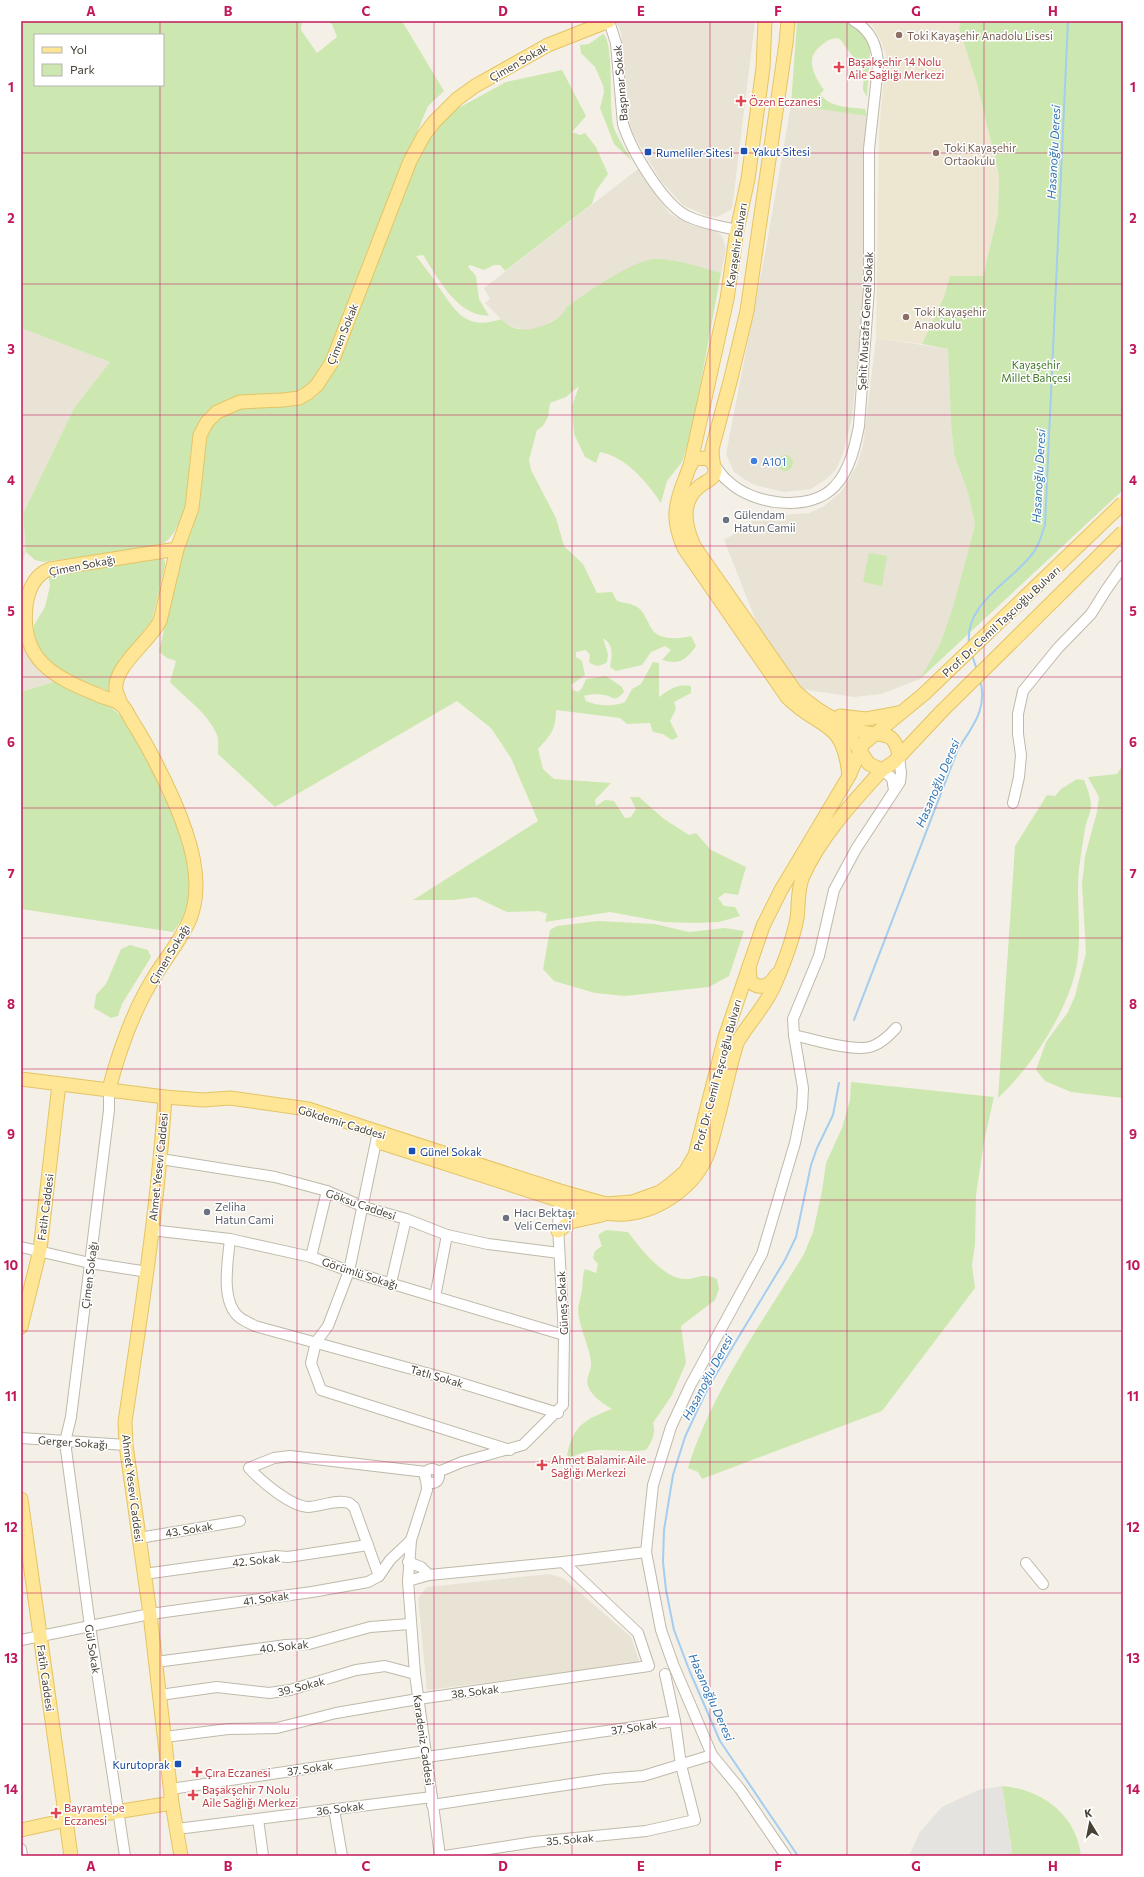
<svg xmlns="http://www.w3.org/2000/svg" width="1144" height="1877" viewBox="0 0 1144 1877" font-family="Commissioner,sans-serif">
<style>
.residential{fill:#e8e3d5}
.education{fill:#ede6d1}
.green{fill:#cce8b0;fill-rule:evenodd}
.parking{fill:#e5e3df}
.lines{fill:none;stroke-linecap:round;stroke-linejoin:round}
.stream{stroke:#a4cdf0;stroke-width:2}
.minor-casing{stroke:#bfb9aa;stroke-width:12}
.major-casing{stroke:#e4c465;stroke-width:15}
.minor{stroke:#fff;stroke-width:10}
.major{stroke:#fee696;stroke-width:13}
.major-bridge-casing{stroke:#e4c465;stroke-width:15;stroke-linecap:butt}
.major-bridge{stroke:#fee696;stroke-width:13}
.grid{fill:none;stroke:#c2185b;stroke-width:1;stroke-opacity:0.55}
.education-dot{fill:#8d6e63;stroke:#fff;stroke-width:1.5}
.health-dot{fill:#e0444e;stroke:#fff;stroke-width:1.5}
.transit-dot{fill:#1a4fb4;stroke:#fff;stroke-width:1.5}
.shop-dot{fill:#3f7fe0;stroke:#fff;stroke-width:1.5}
.worship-dot{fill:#6b7280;stroke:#fff;stroke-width:1.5}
.labels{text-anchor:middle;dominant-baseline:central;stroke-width:3;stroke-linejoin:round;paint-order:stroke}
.education-label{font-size:11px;fill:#785e54;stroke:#fff;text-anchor:start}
.health-label{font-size:11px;fill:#be3a42;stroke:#fff;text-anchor:start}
.street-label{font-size:11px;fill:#474136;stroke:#fff}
.transit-label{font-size:11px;fill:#164399;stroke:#fff;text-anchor:start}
.park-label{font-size:11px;fill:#437929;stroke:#fff}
.shop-label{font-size:11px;fill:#366cbe;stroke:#fff;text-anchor:start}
.worship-label{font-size:11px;fill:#5b616d;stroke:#fff;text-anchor:start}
.water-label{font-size:12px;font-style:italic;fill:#2f74b3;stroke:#fff}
.neatline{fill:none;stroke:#c2185b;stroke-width:1.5}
.grid-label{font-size:13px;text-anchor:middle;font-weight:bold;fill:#c2185b}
</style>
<rect width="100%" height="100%" fill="#f4f0e7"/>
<g class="residential">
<path d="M616,21h139l-23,188 -15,8 -10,-1 -24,-11 -22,-24 -31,-52 -9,-97z"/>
<path d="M791,105l76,11 -4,44 2,124 -13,134 -9,36 -8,17 -10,9 -14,9 -28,3 -28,-7 -11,-6 -10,-7 -8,-18 40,-206z"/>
<path d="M638,169l32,45 24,12 18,2 10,8 4,13 -5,24 -57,-13 -19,1 -32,15 -47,31 -3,8 -28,15h-11l-17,-5 -22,-22 5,-4 -6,-11z"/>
<path d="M21,328l89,34 -36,46 -51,106 3,38 -5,14z"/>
<path d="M876,338l72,11 3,75 3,30 14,39 7,32 -22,82 -13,37 -20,35 -39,15 -27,3 -53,-8 -37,-48 -40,-101 23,-14 13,-15 23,4 26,-2 15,-7 17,-14 16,-27 6,-20z"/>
<path d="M21,630l36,51 -36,11z"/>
<path d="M549,1574l14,4 68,59 9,27 -213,26 -9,-92 9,-11z"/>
</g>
<path class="education" d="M866,21h94l-1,7 18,56 22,91 -1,39 -15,62h-33l-6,21 -22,47 -46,-6 3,-207 7,-76 -5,-14 -8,-15z"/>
<g class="green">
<path d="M21,21h281l-1,9 16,23 20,-16 -5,-13 -5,-3h75l42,70 -16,15c-20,49 -42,97 -61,146 -16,41 -27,87 -51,124 -7,10 -15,15 -27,18 -17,1 -43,-1 -58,4 -11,4 -21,12 -27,20 -18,24 -13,49 -16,77 -2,13 -7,26 -14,37 -5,8 -10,12 -19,15l-112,15 -8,-2 -9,-8 -3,-38 51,-106 36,-46 -89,-34zM35,35h128v50h-128z"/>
<path d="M797,21h48l17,12 5,6 3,12 -3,46 -4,-7 1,-18 -24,-33c-7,-2 -12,1 -17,5 -19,13 -10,30 1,46l-4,4c11,14 28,13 45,15l2,7 -76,-11z"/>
<path d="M960,21h163v469l-203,189 20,-35 13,-37 22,-82 -7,-32 -14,-39 -3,-30 -3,-75 -26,-5 22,-47 6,-21h33l15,-62 1,-39 -22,-91 -18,-56z"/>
<path d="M603,34c12,8 5,77 11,94 4,11 12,22 18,33l-18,-17 -14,-36 4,-16 -1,-7 -8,-18 -14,-14 -1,-8 9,-1z"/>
<path d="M562,70l24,46 -14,16 8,3 5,-2 11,14 12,27 -12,17 -4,13 -87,67 -5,-6h-6l-10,5 -14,-5 -2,2 8,9 3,23 10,17c-5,-1 -10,-1 -15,-3 -23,-9 -38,-38 -51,-58l-7,1c8,10 15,19 22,30 18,26 28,45 63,33 15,16 33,11 50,3 7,-4 13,-7 15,-15 21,-14 64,-46 89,-48 20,-1 47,9 66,14l-29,157 -10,32 -15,19 -6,22c-14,-21 -35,-46 -61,-51l-4,11 -11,-6 -11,-23 -2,-28 7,-20 -13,11 -16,6 -2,14 -5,9 -6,4 -8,30 2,10 25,48 8,28 19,18 14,29 15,-1 5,9c8,2 18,3 24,9 5,6 8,16 13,22 9,8 26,7 37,4l5,10c-10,14 -16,19 -34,14l9,-10 -6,-4 -14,6 -9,13 -26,6 -6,-4c2,-12 4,-22 -7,-29l5,16 -1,8c-8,5 -11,5 -18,0l1,-7 -4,-5 -10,2v5l6,4 3,14 -14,10 2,5 5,2 4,-4 4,-9 20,-3 16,11 2,5c-10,11 -9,5 -20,3 -6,-1 -15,-1 -20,1l2,5c11,5 27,6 39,1l7,-13 9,-5 12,-22 6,1v34c12,-8 17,-13 32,-11v7l-17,9 2,7 -6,12 8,16 -6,3 -9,-6 -10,-2 -3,-9 -23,1 -7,-6 -64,-8c0,19 -5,25 -18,39l5,20 11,10 57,4 -16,17 1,6 9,-6 9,1 11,17 6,-1 5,-8 -6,-12h9l25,22 25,16 7,-2 15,17 35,17 -8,28 -13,-2 -7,5 6,8 11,1 5,9 -21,6 -22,1 -33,-1 -54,-10 -65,10 2,-8 -8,-3 -32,1 -32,-15 -21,3h-41l125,-79 -27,-63 -20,-30 -34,-27 -182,106 -57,-53c0,-5 1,-13 -1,-19 -9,-22 -31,-36 -47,-53l6,-21 -9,-3 -8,-6 50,-222c35,-42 74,-9 106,-33 27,-21 57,-124 71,-160l8,-14 13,-40 14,-30 7,-14 23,-27 55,-30z"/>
<circle cx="785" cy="463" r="8"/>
<path d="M869,553l18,3 -5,30 -19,-4z"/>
<path d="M158,557l5,1 2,4v4l-13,54 -21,27 -11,11 -12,33 -38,-16 -18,-11 -12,-14 -6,-14v-11l11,-18 5,-21 -1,-8 5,-4z"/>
<path d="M57,681c8,5 17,11 26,15 13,6 26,8 37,19 16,15 23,35 33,54 20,41 49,99 31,145 -2,6 -7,13 -11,18l-152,-23v-217z"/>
<path d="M1123,765v333l-52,-6 -26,-11 -9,-11 10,-28 22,-30 7,-16 11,-43 -4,-68 3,-29 12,-44 2,-15 -11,-20 29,-3z"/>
<path d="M1077,779l7,1c3,8 7,17 7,26 0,6 -3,12 -5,18 -3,15 -5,30 -7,45 -3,29 2,59 -1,88 -5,47 -46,110 -80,141l17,-252 32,-51 8,1 6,-7z"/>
<path d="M598,921l57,3 34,8 36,-4 19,3 -15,45 -20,11 -84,9 -30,-3 -41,-12 -11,-12 7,-39 7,-4z"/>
<path d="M130,945l18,5 3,7 -29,47 -4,12 -7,2 -17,-10 2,-13 10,-11 15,-35z"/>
<path d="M851,1082l143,15 -10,45 -8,53 -1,49 -3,21 3,23 -93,123 -180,68 -4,-7 -10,-4c24,-77 74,-145 116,-214l9,-22 9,-41 4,-28 16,-35 8,-28z"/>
<path d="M606,1230l22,2c12,16 35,46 56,47 13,1 17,-8 33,0l2,10 -4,11 -34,26 5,37 -14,32 -19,28c3,10 -1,19 -7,27 -26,4 -53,-7 -77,9l-2,-4c6,-30 19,-36 45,-46 -8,-5 -20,-12 -24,-23 -3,-8 4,-15 3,-24 -2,-18 -13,-36 -13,-54 1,-6 3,-12 4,-18 1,-8 0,-14 3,-21l11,4 2,-9 -5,-6 2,-7 7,-5 -4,-11z"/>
<path d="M1002,1786c39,3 75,29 79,70h-91l22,-3z"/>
</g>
<path class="parking" d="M1002,1786l10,67 -22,3h-81l11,-24 22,-25 36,-17z"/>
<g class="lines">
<g class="stream">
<path d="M969,643c-4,-38 38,-59 60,-85 9,-9 12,-21 16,-33l23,-504"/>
<path d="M972,655l5,15"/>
<path d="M854,1020l104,-271c15,-23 30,-41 22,-69"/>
<path d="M798,1856l-78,-115 -30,-69 -16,-42 -8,-40 -3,-28 1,-32 9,-55 12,-38 11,-24 13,-27 76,-126 11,-23 15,-72 6,-17 16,-33 6,-32"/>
</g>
<g class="minor-casing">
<g id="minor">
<path d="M609,21l7,22 7,81c8,26 40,80 64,92 16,8 33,10 50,14"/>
<path d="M714,465c5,5 8,12 14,16 24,24 83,32 107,5 15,-16 20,-40 24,-60l10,-138v-139l9,-82c0,-20 -6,-36 -24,-46"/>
<path d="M882,770l10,8 2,12"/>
<path d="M1013,803l6,-26 2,-22 -3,-21v-20l5,-23 35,-43 33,-34 15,-24 17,-24"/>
<path d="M794,1035c17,4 62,18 79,11 10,-4 16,-10 23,-18"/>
<path d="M109,1089v21l-38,307 -6,25 25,184 35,230"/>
<path d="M378,1132l-29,139 -21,55 -12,16 -5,21 10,27 189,60"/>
<path d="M161,1159l114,18 52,14 37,16 42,12 41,16 41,9 71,9"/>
<path d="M151,1230l79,9 81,18 38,14 215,64"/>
<path d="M230,1239c-2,22 -10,62 9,78 5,4 11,6 16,9l186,51 117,36"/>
<path d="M21,1247l69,16 58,9"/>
<path d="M311,1257l16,-66"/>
<path d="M391,1283l15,-64"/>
<path d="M435,1297l12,-62"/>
<path d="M21,1438l105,7"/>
<circle cx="432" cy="1476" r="7"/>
<path d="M438,1472l24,-10 61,-17 40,-40 1,-70 -6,-109 2,-31"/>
<path d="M426,1477l1,13 -16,50 -3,41 7,93 25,182"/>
<path d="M139,1538l101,-17"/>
<path d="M408,1562l13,5 8,8"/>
<path d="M1026,1563l17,21"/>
<path d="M144,1574l131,-18 13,1 80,-12"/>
<path d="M379,1576l-25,-69 -5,-4c-12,-4 -27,3 -40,4 -18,0 -48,-26 -60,-39l25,-10 16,-2 136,16"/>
<path d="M408,1581l21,-6 134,-13 83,-10"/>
<path d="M21,1640l129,-26 162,-22 56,-10 11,-6 11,-16 21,-20"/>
<path d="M156,1662l130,-17 23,-1 61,-17 40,-3"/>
<path d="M160,1695l57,-8 52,6 21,-3 66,-20 29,-4 30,8"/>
<path d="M165,1737l63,-8 49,-1 59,-15 82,-14 231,-33 -11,-33 -75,-71"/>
<path d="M427,1757l248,-36"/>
<path d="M171,1789l254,-38"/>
<path d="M432,1805l173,-26 38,-3 69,-21"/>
<path d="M334,1809l8,47"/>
<path d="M258,1819l5,37"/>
<path d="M177,1829l255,-32"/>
<path d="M21,1849l1,7"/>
<path d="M445,1856l89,-14 112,-11 49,-11 -14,-55 -6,-44 -10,-47"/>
<path d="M786,1856l-46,-67 -28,-34 -39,-91 -12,-34 -15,-78 7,-67 18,-58 19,-41 72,-132 33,-111 7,-35 1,-20 -9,-53 -1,-16 26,-63 15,-66 22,-41 44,-67 1,-9 -2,-17"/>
</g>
</g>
<g class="major-casing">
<g id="major">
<path d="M713,463l-1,-14 19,-71 16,-67 39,-268 2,-22"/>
<path d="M690,466l37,-167 10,-69 11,-51 15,-111 2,-47"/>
<path d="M121,705c-1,-5 -4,-10 -5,-15 -3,-23 33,-48 44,-69l17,-72 15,-41 8,-73 7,-13 10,-10 23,-10 43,-2 16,-2 9,-5 9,-8 15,-23 78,-201 14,-26 10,-13 23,-23 18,-13 73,-41 61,-24"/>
<path d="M840,716l26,3 33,-6"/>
<path d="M834,728l19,13 16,23 13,6 12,-8 48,-51"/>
<path d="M849,776c-6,-59 -29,-45 -62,-79l-103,-149c-12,-27 -10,-42 1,-69 3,-7 4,-15 10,-20l12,-1 6,5 2,6c0,11 -8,11 -15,17 -20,15 -15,40 -6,60l101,145c19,18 43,32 68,41 10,3 22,0 29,7 5,5 6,11 7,17"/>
<path d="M749,966l1,14c8,12 21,5 26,-5"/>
<path d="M21,1079l144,18 38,3 27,-2 78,11 252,82 46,13 26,-2 28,-10 11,-8 14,-12 10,-17 30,-118 38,-111 18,-36 68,-114 14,-32 61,-50"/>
<path d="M109,1089c10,-38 22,-73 42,-107 12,-21 30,-41 39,-63 15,-38 -1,-83 -16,-118 -12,-27 -26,-55 -42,-80 -3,-5 -6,-12 -10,-16 -6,-5 -19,-7 -26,-11 -43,-17 -76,-35 -70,-88 2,-15 8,-31 24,-37l127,-20"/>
<path d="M165,1097c-7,109 -24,217 -40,325l1,23 24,169 22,189 9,53"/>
<path d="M382,1143l210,68c11,2 22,4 34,3 34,-3 70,-28 82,-61 12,-36 18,-74 29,-110 11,-20 29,-37 38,-59 9,-21 18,-43 22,-66 2,-14 0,-28 6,-42 18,-40 50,-74 79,-106"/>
<path d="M558,1231l12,-9 32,-7"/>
<path d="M21,1327l19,-77 19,-166"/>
<path d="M21,1499l50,357"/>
<path d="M21,1830l45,-10 106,-17"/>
</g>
</g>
<use href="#minor" class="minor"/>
<use href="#major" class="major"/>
<g class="major-bridge-casing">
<g id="major-bridge">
<path d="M924,694l199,-191"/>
<path d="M942,711l181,-179"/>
</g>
</g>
<use href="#major-bridge" class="major-bridge"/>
</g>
<path class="grid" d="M160,21v14M297,21v1835M434,21v1835M572,21v1835M710,21v1835M847,21v1835M984,21v1835M160,85v1771M21,153h1102M21,284h1102M21,415h1102M21,546h1102M21,677h1102M21,808h1102M21,938h1102M21,1069h1102M21,1200h1102M21,1331h1102M21,1462h1102M21,1593h1102M21,1724h1102"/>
<g class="education-dot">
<circle cx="899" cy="35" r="4"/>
<circle cx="936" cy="153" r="4"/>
<circle cx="906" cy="317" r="4"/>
</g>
<g class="health-dot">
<path d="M837 61h4v4h4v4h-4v4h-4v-4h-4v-4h4z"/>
<path d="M739 95h4v4h4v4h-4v4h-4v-4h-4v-4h4z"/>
<path d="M540 1459h4v4h4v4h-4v4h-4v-4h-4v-4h4z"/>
<path d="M195 1766h4v4h4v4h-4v4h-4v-4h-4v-4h4z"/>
<path d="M191 1789h4v4h4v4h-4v4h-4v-4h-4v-4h4z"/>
<path d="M54 1807h4v4h4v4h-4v4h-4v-4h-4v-4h4z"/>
</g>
<g class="transit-dot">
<rect x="740" y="147" width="8" height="8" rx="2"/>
<rect x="644" y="148" width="8" height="8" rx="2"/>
<rect x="408" y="1147" width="8" height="8" rx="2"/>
<rect x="174" y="1760" width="8" height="8" rx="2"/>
</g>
<circle class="shop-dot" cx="754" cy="461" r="4"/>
<g class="worship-dot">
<circle cx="726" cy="520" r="4"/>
<circle cx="207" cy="1212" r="4"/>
<circle cx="506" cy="1218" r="4"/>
</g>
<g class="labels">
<g class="education-label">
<text x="907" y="35">Toki Kayaşehir Anadolu Lisesi</text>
<text x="944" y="147">Toki Kayaşehir<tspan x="944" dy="13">Ortaokulu</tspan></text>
<text x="914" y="311">Toki Kayaşehir<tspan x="914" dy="13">Anaokulu</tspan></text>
</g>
<g class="health-label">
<text x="848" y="61">Başakşehir 14 Nolu<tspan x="848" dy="13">Aile Sağlığı Merkezi</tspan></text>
<text x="749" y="101">Özen Eczanesi</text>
<text x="551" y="1459">Ahmet Balamir Aile<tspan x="551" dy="13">Sağlığı Merkezi</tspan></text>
<text x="205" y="1772">Çıra Eczanesi</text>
<text x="202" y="1789">Başakşehir 7 Nolu<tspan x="202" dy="13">Aile Sağlığı Merkezi</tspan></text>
<text x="64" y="1807">Bayramtepe<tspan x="64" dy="13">Eczanesi</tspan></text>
</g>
<g class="street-label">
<text transform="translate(518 62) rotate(-30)">Çimen Sokak</text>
<text transform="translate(620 83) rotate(-95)">Başpınar Sokak</text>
<text transform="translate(736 245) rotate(-81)">Kayaşehir Bulvarı</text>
<text transform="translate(865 321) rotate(-87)">Şehit Mustafa Gencel Sokak</text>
<text transform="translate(342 334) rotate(-68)">Çimen Sokak</text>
<text transform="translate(82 565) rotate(-11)">Çimen Sokağı</text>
<text transform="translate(1001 621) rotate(-43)">Prof. Dr. Cemil Taşcıoğlu Bulvarı</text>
<text transform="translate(169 954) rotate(-59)">Çimen Sokağı</text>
<text transform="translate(717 1075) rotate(-75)">Prof. Dr. Cemil Taşcıoğlu Bulvarı</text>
<text transform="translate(342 1122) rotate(17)">Gökdemir Caddesi</text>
<text transform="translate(158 1167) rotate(-84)">Ahmet Yesevi Caddesi</text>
<text transform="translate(361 1204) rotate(19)">Göksu Caddesi</text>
<text transform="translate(45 1207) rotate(-83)">Fatih Caddesi</text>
<text transform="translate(360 1273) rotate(18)">Görümlü Sokağı</text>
<text transform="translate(89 1275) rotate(-83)">Çimen Sokağı</text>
<text transform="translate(562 1303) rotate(-93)">Güneş Sokak</text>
<text transform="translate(437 1376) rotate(16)">Tatlı Sokak</text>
<text transform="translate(73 1442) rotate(4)">Gerger Sokağı</text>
<text transform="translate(133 1488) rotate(83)">Ahmet Yesevi Caddesi</text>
<text transform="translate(189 1529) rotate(-9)">43. Sokak</text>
<text transform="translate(256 1560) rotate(-6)">42. Sokak</text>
<text transform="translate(266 1598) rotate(-8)">41. Sokak</text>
<text transform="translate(284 1646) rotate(-6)">40. Sokak</text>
<text transform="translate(93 1649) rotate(81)">Gül Sokak</text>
<text transform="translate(46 1678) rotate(82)">Fatih Caddesi</text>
<text transform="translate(301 1686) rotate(-14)">39. Sokak</text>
<text transform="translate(475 1691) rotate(-7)">38. Sokak</text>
<text transform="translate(634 1727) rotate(-8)">37. Sokak</text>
<text transform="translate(424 1740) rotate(82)">Karadeniz Caddesi</text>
<text transform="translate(310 1768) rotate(-8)">37. Sokak</text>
<text transform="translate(340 1808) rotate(-7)">36. Sokak</text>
<text transform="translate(570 1839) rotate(-5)">35. Sokak</text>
</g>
<g class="transit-label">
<text x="752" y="151">Yakut Sitesi</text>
<text x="656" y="152">Rumeliler Sitesi</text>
<text x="420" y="1151">Günel Sokak</text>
<text x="170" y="1764" text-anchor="end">Kurutoprak</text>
</g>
<g class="park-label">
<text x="1036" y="364">Kayaşehir<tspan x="1036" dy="13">Millet Bahçesi</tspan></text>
</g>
<g class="shop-label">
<text x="762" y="461">A101</text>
</g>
<g class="worship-label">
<text x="734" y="514">Gülendam<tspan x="734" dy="13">Hatun Camii</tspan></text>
<text x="215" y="1206">Zeliha<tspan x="215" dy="13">Hatun Cami</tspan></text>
<text x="514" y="1212">Hacı Bektaşı<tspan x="514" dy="13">Veli Cemevi</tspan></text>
</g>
<g class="water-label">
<text transform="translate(1053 152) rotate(-87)">Hasanoğlu Deresi</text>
<text transform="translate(1038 476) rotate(-87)">Hasanoğlu Deresi</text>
<text transform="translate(937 783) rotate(-67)">Hasanoğlu Deresi</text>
<text transform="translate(707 1377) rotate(-62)">Hasanoğlu Deresi</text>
<text transform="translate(712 1697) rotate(66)">Hasanoğlu Deresi</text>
</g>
</g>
<rect width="1144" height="1877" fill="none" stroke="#ffffff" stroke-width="44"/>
<rect x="34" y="34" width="130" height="52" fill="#ffffff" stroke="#b5b3af"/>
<rect x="42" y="47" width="20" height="6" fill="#fee696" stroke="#b5b3af"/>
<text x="70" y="54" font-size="12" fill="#474136">Yol</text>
<rect x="42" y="64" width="20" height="12" fill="#cce8b0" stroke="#b5b3af"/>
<text x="70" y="74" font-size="12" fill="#474136">Park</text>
<g transform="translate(1090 1823) rotate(350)" stroke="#ffffff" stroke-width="3" paint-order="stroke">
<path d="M0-3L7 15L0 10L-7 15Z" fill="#474136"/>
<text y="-6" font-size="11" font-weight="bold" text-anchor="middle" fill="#474136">K</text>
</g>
<rect x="22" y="22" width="1100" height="1833" class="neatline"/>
<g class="grid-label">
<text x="91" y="16">A</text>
<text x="228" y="16">B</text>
<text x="366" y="16">C</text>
<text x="503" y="16">D</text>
<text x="641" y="16">E</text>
<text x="778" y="16">F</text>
<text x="916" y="16">G</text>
<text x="1053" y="16">H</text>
<text x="11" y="92">1</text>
<text x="1133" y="92">1</text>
<text x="11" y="223">2</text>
<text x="1133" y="223">2</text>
<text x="11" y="354">3</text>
<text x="1133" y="354">3</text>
<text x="11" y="485">4</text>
<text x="1133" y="485">4</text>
<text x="11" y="616">5</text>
<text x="1133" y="616">5</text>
<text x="11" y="747">6</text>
<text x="1133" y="747">6</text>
<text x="11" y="878">7</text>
<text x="1133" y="878">7</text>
<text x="11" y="1009">8</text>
<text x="1133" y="1009">8</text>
<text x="11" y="1139">9</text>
<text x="1133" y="1139">9</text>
<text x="11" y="1270">10</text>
<text x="1133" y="1270">10</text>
<text x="11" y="1401">11</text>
<text x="1133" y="1401">11</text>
<text x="11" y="1532">12</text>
<text x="1133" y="1532">12</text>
<text x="11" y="1663">13</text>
<text x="1133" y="1663">13</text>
<text x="11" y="1794">14</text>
<text x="1133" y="1794">14</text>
<text x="91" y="1871">A</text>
<text x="228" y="1871">B</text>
<text x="366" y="1871">C</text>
<text x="503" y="1871">D</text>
<text x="641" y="1871">E</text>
<text x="778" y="1871">F</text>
<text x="916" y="1871">G</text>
<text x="1053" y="1871">H</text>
</g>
</svg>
